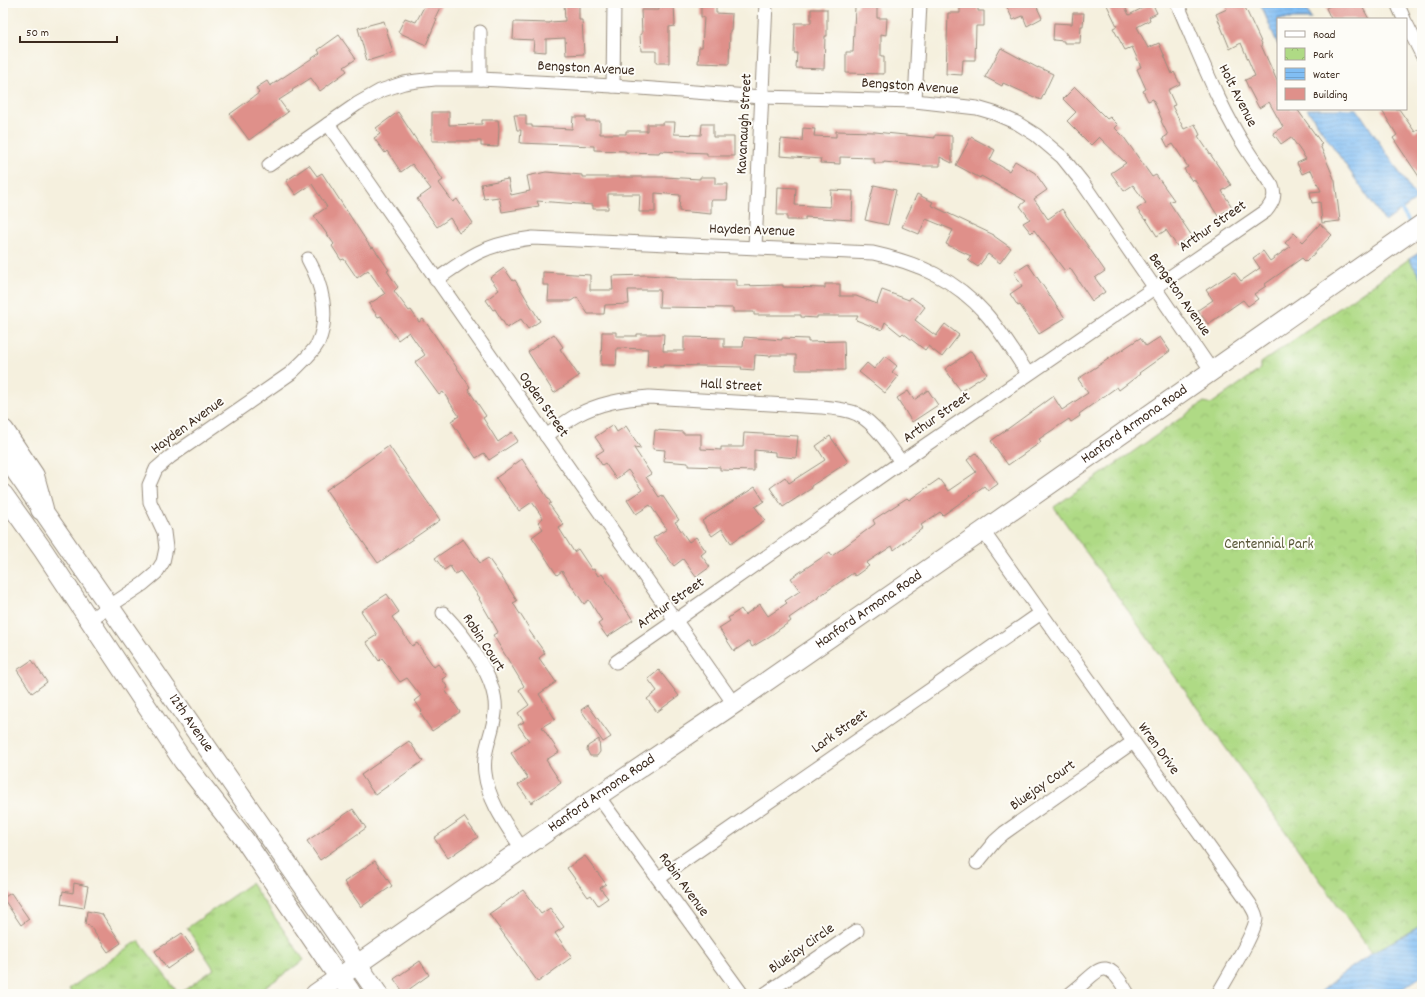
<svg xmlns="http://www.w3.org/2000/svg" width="1425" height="997" viewBox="0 0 1425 997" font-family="Dekko,sans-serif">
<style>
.grass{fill:url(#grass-tufts);stroke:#758252}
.park{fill:url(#park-crowns);stroke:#758252}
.water{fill:url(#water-rules);stroke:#5e7489}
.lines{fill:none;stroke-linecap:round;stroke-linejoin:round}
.stream{stroke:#81bef4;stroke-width:4}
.building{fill:#df908a}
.street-casing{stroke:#988d7e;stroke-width:15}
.secondary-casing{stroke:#988d7e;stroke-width:21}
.highway-casing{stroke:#988d7e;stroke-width:24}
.street{stroke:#fff;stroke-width:13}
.secondary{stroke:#fff;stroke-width:19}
.highway{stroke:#fff;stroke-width:22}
.labels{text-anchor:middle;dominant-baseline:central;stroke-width:4;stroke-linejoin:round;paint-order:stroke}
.street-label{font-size:15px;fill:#3b2a1e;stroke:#fdfcf7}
.park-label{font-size:15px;fill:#585638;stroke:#fdfcf7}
</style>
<defs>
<pattern id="grass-tufts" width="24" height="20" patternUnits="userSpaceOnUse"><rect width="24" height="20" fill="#afda85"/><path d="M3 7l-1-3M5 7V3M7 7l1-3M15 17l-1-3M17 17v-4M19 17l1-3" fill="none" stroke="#97bb72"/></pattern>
<pattern id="park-crowns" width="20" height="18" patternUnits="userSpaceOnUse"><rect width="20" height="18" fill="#afda85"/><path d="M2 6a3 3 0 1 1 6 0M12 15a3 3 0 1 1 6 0" fill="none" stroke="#97bb72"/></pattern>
<pattern id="water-rules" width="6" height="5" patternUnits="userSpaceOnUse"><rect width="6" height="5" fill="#81bef4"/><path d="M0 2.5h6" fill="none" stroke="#70a3d1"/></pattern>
</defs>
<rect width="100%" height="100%" fill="#fdfcf7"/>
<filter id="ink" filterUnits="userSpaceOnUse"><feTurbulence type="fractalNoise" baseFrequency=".025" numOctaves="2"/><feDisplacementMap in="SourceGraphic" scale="8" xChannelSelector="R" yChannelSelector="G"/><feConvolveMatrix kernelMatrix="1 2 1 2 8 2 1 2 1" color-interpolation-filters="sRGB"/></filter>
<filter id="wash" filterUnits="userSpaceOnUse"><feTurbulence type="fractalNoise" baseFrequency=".012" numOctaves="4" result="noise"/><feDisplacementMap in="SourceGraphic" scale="16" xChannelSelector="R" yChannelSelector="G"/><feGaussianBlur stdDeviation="0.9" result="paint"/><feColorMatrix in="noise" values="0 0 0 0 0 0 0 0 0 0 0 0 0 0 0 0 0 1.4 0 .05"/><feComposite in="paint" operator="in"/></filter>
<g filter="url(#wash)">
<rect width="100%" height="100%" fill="#f5f0de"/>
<path class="grass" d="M251,883l53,77 -44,31 1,3h-189l-3,-5 65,-46 1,1 4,-3 40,53 35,-25 -27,-41z"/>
<path class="park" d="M1409,259l13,21v645l-50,28 -318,-446 150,-105 7,2 50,-35v-6z"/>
<g class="water">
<path d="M1260,3h44l7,16h-33v26z"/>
<path d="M1307,109h50l60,90 -32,23z"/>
<path d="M1422,251v29l-13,-21z"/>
<path d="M1422,925v51l-28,18h-76l23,-19 31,-22z"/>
</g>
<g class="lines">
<g class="stream">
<path d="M1399,206l12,19"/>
<path d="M1417,234l5,7"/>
</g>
</g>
<g id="blocks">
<g class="building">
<path d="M426,3h16l-7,15 2,1 -11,26 -28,-13 7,-14 11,4z"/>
<path d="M564,3h15v17h3l2,34 -18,1 -1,-17 -19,1v13l-13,-1 1,-11 -21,-1 1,-17 36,1v-1l15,-1z"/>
<path d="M659,3h15l1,23 -6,1v36h-13v-12h-15l-1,-17h2l-1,-24h18z"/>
<path d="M701,3h15v10l16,1 -1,16h-1l-1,34 -31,-1 1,-16h3l2,-30h-3z"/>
<path d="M858,3h19v15h10l-1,17 -5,-1v22h3v18l-38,-1v-21h7l2,-45h3z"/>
<path d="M960,3h18v8h6v15h-8l-1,34h-12l-1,15 -16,-1 2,-61h12z"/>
<path d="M1005,3h30l7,15 -15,8 -4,-10 -10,4z"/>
<path d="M1106,3h17l6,12 23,-12 5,10 -8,4 1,3 -13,7 11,21 11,-5 13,31 2,-2 6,12 -12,6 7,15 -3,1 12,23 11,-5 5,11 -2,1 33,49 -9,6 10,16 -14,9 -24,-37 -2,2 -8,-12 4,-2 -15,-23 -5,3 -5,-9 5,-3 -7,-14 1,-1 -9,-21 -5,2 -5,-10 3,-2 -9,-20 4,-2 -9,-20 -7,3 -12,-22 4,-2z"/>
<path d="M1224,3h19l19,41 -1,1 17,38v26h19l25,35 -2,1 15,36 5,40 -18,2 -2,-21 -8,1 -2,-11 11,-1 -10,-21 -9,4 -5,-11 9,-4 -15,-22 -10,7 -8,-11 10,-6 -14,-25 -10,6 -10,-19 -4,-9 10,-4 -14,-33 -11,6 -14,-35 11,-5z"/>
<path d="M1336,3h24l9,16h-38l-5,-11z"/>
<path d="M811,9h16v27h-2l-1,33 -28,-1 1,-15h-3l1,-30h16z"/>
<path d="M1073,13h11l-1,13h-2l-1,17h-16v-2l-11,-1 1,-17 18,1z"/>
<path d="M384,21l9,32 -26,8 -9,-33z"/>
<path d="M339,35l17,24 -12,8 3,4 -27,20 -9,-13 -19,12 1,1 -14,9 9,12 -39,28 -19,-26 29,-21 -3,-5 11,-7 3,5 50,-33 -2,-3z"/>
<path d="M1001,48l37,20v-1l15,7 -12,26 -38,-17 -1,3 -17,-9z"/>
<path d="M1075,87l32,32 3,-2 8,8 -3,3 8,8 29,41 4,-2 18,25 -5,2 23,34 -15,10 -11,-16 -9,6 -11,-17 -1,1 -8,-11 9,-6 -13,-18 -9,6 -13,-18 15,-10 -27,-26 -8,8 -24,-24 9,-9 -13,-13z"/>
<path d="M1381,109h18l16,23 7,-5v54l-29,-43 4,-3z"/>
<path d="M398,112l45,68 -4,3 14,19 4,-3 16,24 -14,9 -9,-14 -13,9 -20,-28 14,-10 -19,-25 -11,8 -14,-21 -2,2 -11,-15 6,-4 -4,-6z"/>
<path d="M432,112h17v13l33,-1v-4h16l1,8 -1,19 -17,-1v-5h-49z"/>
<path d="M514,115h12v10h6v2l40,2 1,-12h13v4h14v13h26v-3h21v-7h16v-2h12l-1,12 27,1 1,-11h11v13h21v19h-27v-3l-47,-2 -1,2 -33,-1v-1l-32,-1v-4l-74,-3 1,-13h-4z"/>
<path d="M803,128l12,1 -1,7 22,1v-6l39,1 60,6v-3l17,1v27l-12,-6v9h-16l-40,-4v1h-10v-5l-34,-1v7l-20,-1 1,-4 -41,-3 1,-17 21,2z"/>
<path d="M971,137l24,13 -5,10 19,11 6,-10 20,12 12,17 -13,9 14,20 14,-10 43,62 -10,7 10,14 -13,9 -22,-33 -5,3 -31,-41 -3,3 -8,-10 7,-4 -10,-13 6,-5 -45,-25 -1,2 -24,-13z"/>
<path d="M309,165l8,11 5,-3 49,75 2,-1 16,23 -2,1 11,16 -4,4 15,20 2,-1 8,12 4,-3 7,9 40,59 -2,2 18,27 -3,2 15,24 14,-10 6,9 -29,19 -5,-7 -8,5 -25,-37 8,-5 -16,-24 -4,3 -24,-33 10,-7 -16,-23 -11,8 -17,-24 -3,1 -9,-13 16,-10 -17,-24 -11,8 -13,-19 -3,1 -9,-14 2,-2 -20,-28 13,-9 -15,-23 -16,11 -10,-14z"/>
<path d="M546,172l36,3v2h82l36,2v-2h15v7h13l-1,16h-16v14l-32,-3 1,-16 -25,-2v19h-16l1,-18h-32v15h-15v-4l-56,-4 2,5 -37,6 -3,-15 -15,2 -3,-15 27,-5 3,16 19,-4 -3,-15z"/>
<path d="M874,185l22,5 -8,35 -23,-5z"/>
<path d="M778,187l18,1 -1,17 35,2 1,-17 22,1 -1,29 -47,-3v3h-18v-5h-10z"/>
<path d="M917,194l16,8 -2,3 10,5 53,25v1l17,12 -11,15 -12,-9 -10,13 -10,-7 3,-4 -25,-12 7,-14 -27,-11 -7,15 -17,-7z"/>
<path d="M1320,224l12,11 -26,27 -4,-4 -37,26 1,2 -12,8 4,5 -10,7 -5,-6 -35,24 -10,-14 15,-10 -7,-10 28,-18 7,9 19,-13 -7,-10 10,-7 7,10 20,-14 -5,-4 9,-10 9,9z"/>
<path d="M1028,264l37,54 -26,16 -19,-29 -2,1 -8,-12 12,-8 -8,-13z"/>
<path d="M504,268l9,13 2,-1 25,41 -12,8 -7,-10 -14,9 -12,-19 -2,1 -7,-10 13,-10 -9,-12z"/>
<path d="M543,272l47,3v15h23l-1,-14 35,-1 30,2v2l60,1v6l46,-1v2l42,1v-4h15v12h16l21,8 5,-14 27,10 2,-3 14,10 -10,13 21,16 9,-12 14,11 -17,22 -14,-11 -3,4 -22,-17 -2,2 -16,-13 -3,8 -26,-10 2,-4h-41v2l-16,-1v-2h-47v-3h-21v-4l-74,-1 1,-17h-32l1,14 -24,1 -1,9h-16l-11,-17 -6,4h-23l1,-16h-6z"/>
<path d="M602,332h14v4h21v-2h27l-1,17h21v-14l40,1v9h19l1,-10 38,3v-2l26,1v3l36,-1 1,29h-49v-15h-25v1l-16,-1 -1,15 -13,-1 1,-2 -79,-2v2l-16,-1 1,-17 -31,-1 -1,17h-15z"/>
<path d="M554,334l9,13 -3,2 19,27 -25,17 -26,-41z"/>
<path d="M1160,337l10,14 -31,22 1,1 -21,16 -2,-3 -38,27 1,2 -9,6 -2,-3 -30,20 2,3 -33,23 -17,-24 62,-45 9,14 26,-17 -10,-14 62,-41 6,8z"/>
<path d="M971,351l16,23 -26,17 -16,-22z"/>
<path d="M885,356l12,10 -5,6 6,5 -13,16 -26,-21 8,-9 7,6z"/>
<path d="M928,390l10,15 -26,17 -15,-24 11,-7 6,9z"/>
<path d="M613,425l4,7 9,-6 15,23 -7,-1 17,26 -5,3 13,20 3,-2 17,25 -4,2 14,20 7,-5 10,14 -5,4 9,12 -14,10 -13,-18 -9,7 -21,-28 14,-9 -17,-24 -14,9 -9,-14 15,-10 -14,-20 -12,9 -11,-16 -3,2 -6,-10 8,-5 -9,-13z"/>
<path d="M655,430l28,2v2h18v15l20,1v-3h22l1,-14 54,3 -2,22 -21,-2v-4l-21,-2v21l-34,-1v-3l-32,-1v-3l-24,-2 1,-11 -12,-1z"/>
<path d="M830,436l18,26 -37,24 1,2 -29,19 -13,-19 15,-11 4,6 36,-23 -9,-14z"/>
<path d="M389,446l51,74 -62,43 -52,-73z"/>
<path d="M976,453l22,31 -10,7 -4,-5 -41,29 -3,-3 -19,13 2,3 -16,12 -13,10 -2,-4 -26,17 3,3 -14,10 -2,-3 -35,24v1l-29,20 2,3 -24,17 -15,9 -3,-6 -15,10 -15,-23 11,-7 -2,-3 13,-9 4,6 15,-11 8,12 19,-13 -2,-2 15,-10 -9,-13 39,-26 2,4 43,-32 -2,-4 34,-22 2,2 30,-21 9,12 28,-19 -9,-12z"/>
<path d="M522,459l29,44 -2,1 15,21 -5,3 15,24 4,-3 14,21 2,-1 4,7 4,-2 31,46 -26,17 -9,-13 4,-3 -13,-21 -5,4 -22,-33 -5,4 -25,-38 11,-8 -5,-7 5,-4 -11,-16 -13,9 -23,-33z"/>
<path d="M755,487l9,14 -9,6 10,13 -34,23 -9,-14 -10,7 -10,-15z"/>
<path d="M463,539l17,24 8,-5 13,18 16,25 -4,2 16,25 -1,1 17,24 -6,5 17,24 -17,12 16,25 -13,8 17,25 -13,8 15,23 -30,20 -13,-18 10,-7 -17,-25 18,-12 -11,-16 6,-3 -6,-9 11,-8 -10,-15 5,-4 -31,-51 5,-3 -19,-33 1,-1 -20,-27 -5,3 -5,-8 -6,4 -9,-12z"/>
<path d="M387,594l12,18 -7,5 20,29 5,-3 17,24 4,-3 9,12 -5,3 6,9 -3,2 15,22 -28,19 -12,-18 2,-2 -7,-10 6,-5 -14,-18 -7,4 -18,-24 -3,3 -13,-19 11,-7 -16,-24z"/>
<path d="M32,660l15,22 -15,11 -15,-23z"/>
<path d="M659,670l20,26 -22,16 -10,-13 10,-8 -9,-12z"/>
<path d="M588,705l23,32 -8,5 -22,-32z"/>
<path d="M599,739l1,13 -3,4h-7l-3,-6 1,-4z"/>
<path d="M409,741l14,20 -48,34 -14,-20z"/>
<path d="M353,809l13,19 -46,32 -13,-19z"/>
<path d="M464,817l14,20 -30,21 -14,-20z"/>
<path d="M585,856l21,28 -6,4 8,10 -10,7 -7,-10 -3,2 -21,-29z"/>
<path d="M375,861l17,25 -31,21 -17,-25z"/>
<path d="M74,883l14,3 -4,22 -23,-4 2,-13 10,2z"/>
<path d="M523,890l18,24 9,-6 14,19 -9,6 17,24 -34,25 -49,-68z"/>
<path d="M11,893l18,26 -8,6 -18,-27z"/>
<path d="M87,911l15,3 19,29 -13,9 -19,-27 -4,-1z"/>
<path d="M182,933l12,17 -27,19 -12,-18z"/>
<path d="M420,961l9,14 -25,18 -10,-14z"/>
</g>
</g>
</g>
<g filter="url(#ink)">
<use href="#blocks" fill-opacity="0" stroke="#988d7e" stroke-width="1"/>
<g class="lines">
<g class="street-casing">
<g id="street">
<path d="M1397,3l7,16"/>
<path d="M1406,23l16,32"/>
<path d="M480,79v-47"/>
<path d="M613,86l1,-83"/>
<path d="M915,101l5,-98"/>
<path d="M328,124l406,580"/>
<path d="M269,165l88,-61 23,-13 24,-8 13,-2 18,-2h45l133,7 149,11 153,4 62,7 17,5 23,10 19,12 26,22 20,25 130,189"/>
<path d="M755,247l11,-244"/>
<path d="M436,280c16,-11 31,-23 48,-30 16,-7 32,-10 49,-12l340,15c45,10 82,26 113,61 15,17 29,40 42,60"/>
<path d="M546,436c10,-7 20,-15 31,-21 23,-12 45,-16 72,-18l172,10c12,1 25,2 36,7 18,9 33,32 44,48"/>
<path d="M983,531l58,82 209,291c2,4 6,9 6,14 0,14 -30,61 -38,76"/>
<path d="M443,613c22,23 56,67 52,100 -2,21 -13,38 -10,60 3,28 22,53 37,76"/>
<path d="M89,620l54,-36 13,-11 7,-11 3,-14 -2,-16 -14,-30 -1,-17 7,-16 14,-12 121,-84c9,-9 21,-19 27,-30 12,-27 4,-59 -10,-84"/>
<path d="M616,662l59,-41 226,-159 365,-251c7,-9 10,-15 6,-25 -7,-11 -16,-22 -23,-33 -30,-46 -50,-100 -72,-150"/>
<path d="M598,796l144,198"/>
<path d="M977,863l18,-22 9,-8 129,-91"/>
<path d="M659,878l382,-265"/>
<path d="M765,994l92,-63"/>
<path d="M1070,994c29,-21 33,-44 58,0"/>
</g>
</g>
<g class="secondary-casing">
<g id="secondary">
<path id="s1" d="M3,453l375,541"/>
<path d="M3,494l40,56 140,211 61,78 86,126c7,10 16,18 22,29"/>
<path id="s2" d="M315,994l283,-198 136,-92 249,-173 439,-307"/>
</g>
</g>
<g class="highway-casing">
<path id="highway" d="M3,431l30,45 9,33"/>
</g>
<use href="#street" class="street"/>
<use href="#secondary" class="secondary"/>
<use href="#highway" class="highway"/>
</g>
</g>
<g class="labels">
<g class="street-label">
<text transform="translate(586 69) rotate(3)">Bengston Avenue</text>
<text transform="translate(910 87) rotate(4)">Bengston Avenue</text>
<text transform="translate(1237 96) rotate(63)">Holt Avenue</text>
<text transform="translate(745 124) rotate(-87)">Kavanaugh Street</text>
<text transform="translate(1213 227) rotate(-35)">Arthur Street</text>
<text transform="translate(752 231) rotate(2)">Hayden Avenue</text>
<text transform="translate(1179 295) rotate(55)">Bengston Avenue</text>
<text transform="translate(731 386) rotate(3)">Hall Street</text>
<text transform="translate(543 405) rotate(55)">Ogden Street</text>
<text transform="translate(937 418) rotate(-35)">Arthur Street</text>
<text stroke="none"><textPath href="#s2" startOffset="998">Hanford Armona Road</textPath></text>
<text transform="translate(188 426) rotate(-36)">Hayden Avenue</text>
<text transform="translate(671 604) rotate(-35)">Arthur Street</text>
<text stroke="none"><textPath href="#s2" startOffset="674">Hanford Armona Road</textPath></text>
<text transform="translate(483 643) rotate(57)">Robin Court</text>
<text stroke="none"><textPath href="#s1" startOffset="329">12th Avenue</textPath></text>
<text transform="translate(840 732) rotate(-35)">Lark Street</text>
<text transform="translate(1158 749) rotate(54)">Wren Drive</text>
<text transform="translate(1043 786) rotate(-35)">Bluejay Court</text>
<text stroke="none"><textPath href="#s2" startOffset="350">Hanford Armona Road</textPath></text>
<text transform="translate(683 885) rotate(54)">Robin Avenue</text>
<text transform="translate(802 949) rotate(-35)">Bluejay Circle</text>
</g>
<g class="park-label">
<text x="1269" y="545">Centennial Park</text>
</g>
</g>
<rect width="1425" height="997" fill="none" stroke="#fdfcf7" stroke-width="16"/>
<rect x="1277" y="18" width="130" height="92" fill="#fdfcf7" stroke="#afa8a0"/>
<rect x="1285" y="31" width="20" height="6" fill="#ffffff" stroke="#afa8a0"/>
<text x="1313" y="38" font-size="12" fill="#3b2a1e">Road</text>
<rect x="1285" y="48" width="20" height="12" fill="url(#park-crowns)" stroke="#afa8a0"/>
<text x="1313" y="58" font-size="12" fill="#3b2a1e">Park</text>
<rect x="1285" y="68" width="20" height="12" fill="url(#water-rules)" stroke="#afa8a0"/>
<text x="1313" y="78" font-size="12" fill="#3b2a1e">Water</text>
<rect x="1285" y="88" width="20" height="12" fill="#df908a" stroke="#afa8a0"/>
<text x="1313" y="98" font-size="12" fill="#3b2a1e">Building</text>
<path d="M20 36v6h97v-6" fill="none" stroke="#3b2a1e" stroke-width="2"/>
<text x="26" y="36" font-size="12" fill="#3b2a1e" stroke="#fdfcf7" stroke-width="3" paint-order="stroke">50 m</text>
</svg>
